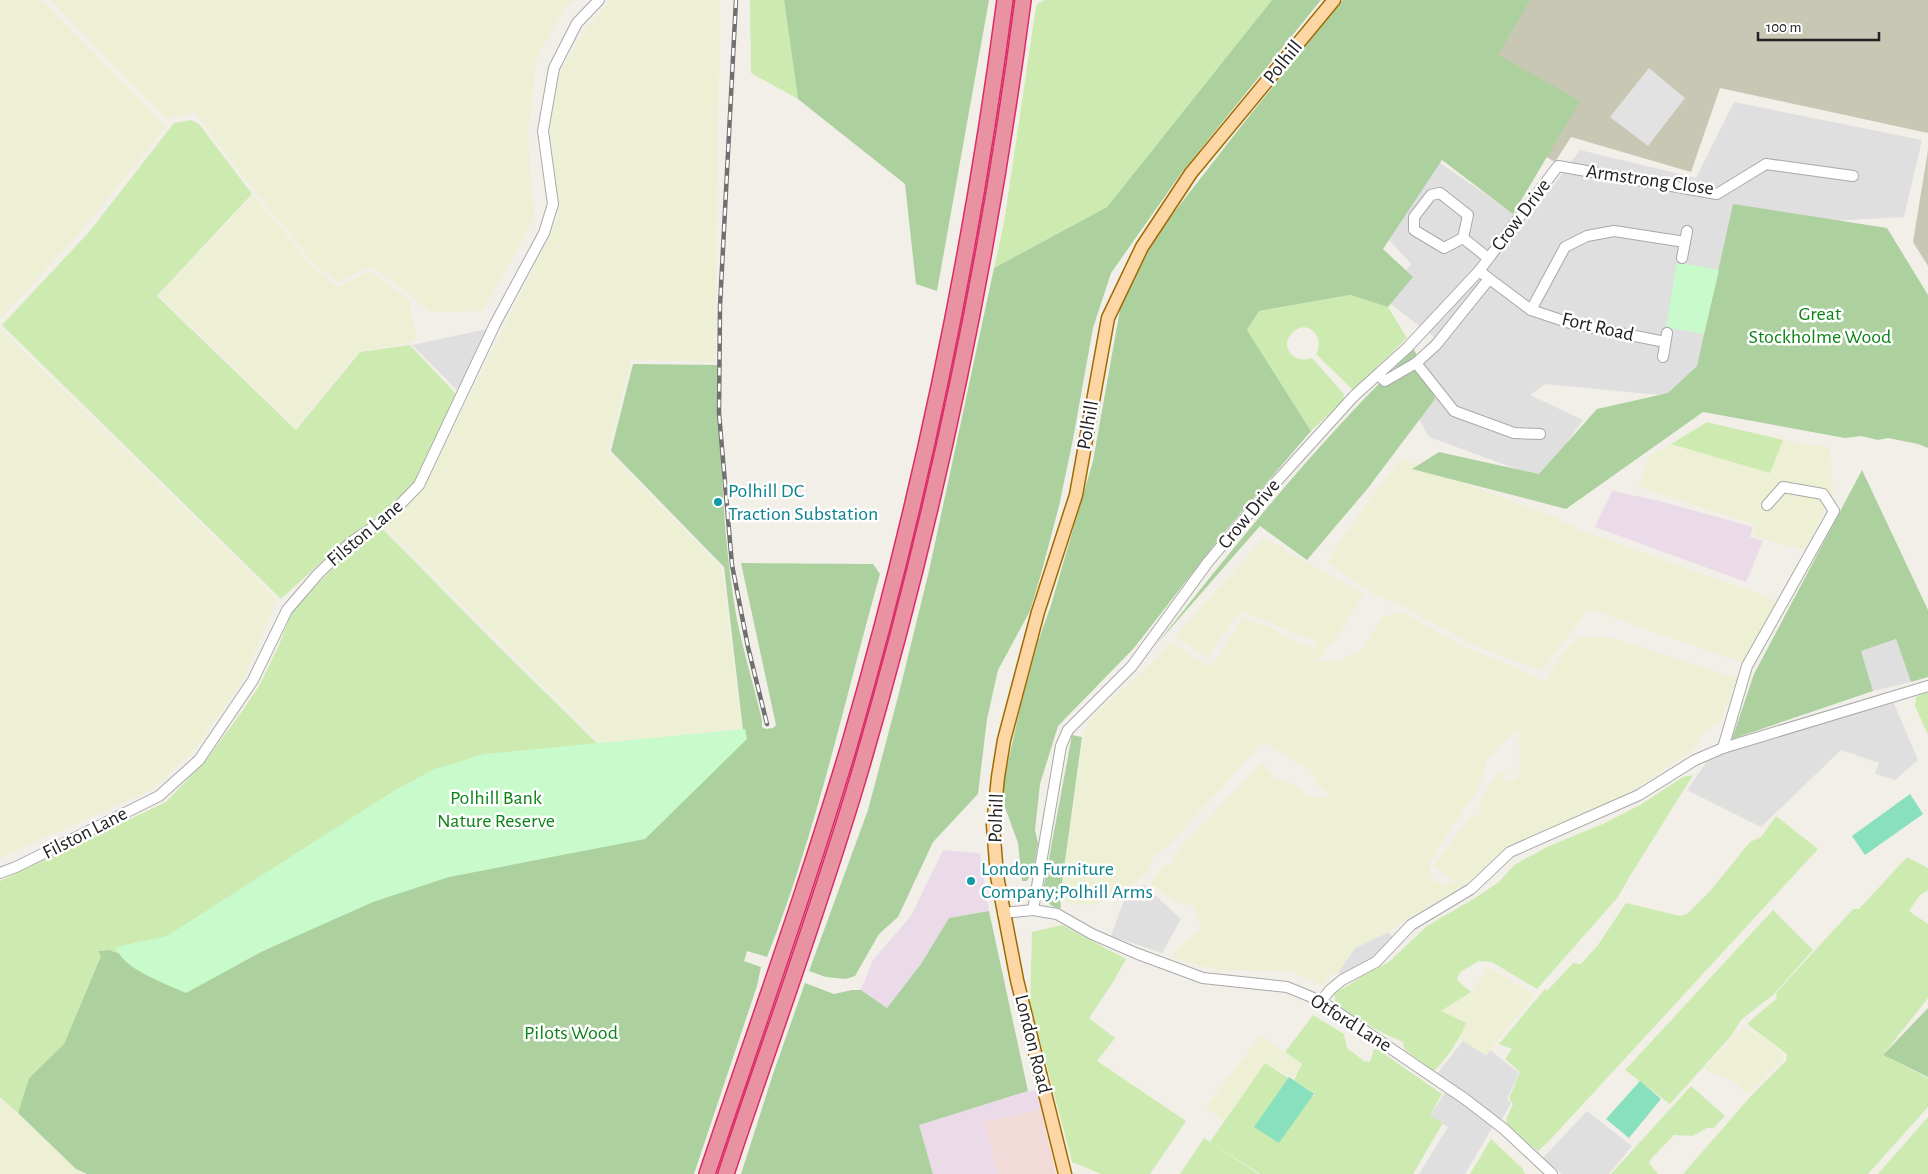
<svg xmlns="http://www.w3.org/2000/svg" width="1928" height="1174" viewBox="0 0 1928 1174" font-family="'Alegreya Sans',sans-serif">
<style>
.residential{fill:#e0dfdf}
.commercial{fill:#f2dad9}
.industrial{fill:#ebdbe8}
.construction{fill:#c7c7b4}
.farmland{fill:#eef0d5;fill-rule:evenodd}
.grass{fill:#cdebb0}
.forest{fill:#add19e}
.park{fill:#c8facc}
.pitch{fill:#88e0be}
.parking{fill:#e2e2e2}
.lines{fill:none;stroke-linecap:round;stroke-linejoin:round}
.minor-casing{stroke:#a9a9a9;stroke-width:12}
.major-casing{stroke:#a06b00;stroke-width:15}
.highway-casing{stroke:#dc2a67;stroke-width:18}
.minor{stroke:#fff;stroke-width:10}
.major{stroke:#fcd6a4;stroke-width:12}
.highway{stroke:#e892a2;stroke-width:15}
.rail-casing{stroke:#707070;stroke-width:4.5}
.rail{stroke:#fff;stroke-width:2.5;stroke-dasharray:8;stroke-linecap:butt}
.culture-dot{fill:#0f9aa8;stroke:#fff;stroke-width:2}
.labels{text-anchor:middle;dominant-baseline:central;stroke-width:5;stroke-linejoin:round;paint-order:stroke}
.street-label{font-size:20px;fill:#222;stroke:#fff}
.park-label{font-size:20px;fill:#0c8416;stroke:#fff}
.culture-label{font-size:20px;fill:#0d838f;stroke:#fff;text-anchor:start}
</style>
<rect width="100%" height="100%" fill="#f2efe9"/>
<g class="residential">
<path d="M1734,102l188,38 -18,77 -170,9 -43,172 -146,-14 -15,11 53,25 -42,58 -112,-41 -33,-60 38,-40 -50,-38 27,-35 -29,-32 51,-74 93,64 54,-72 116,28z"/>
<path d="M492,328l-33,64 -47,-47z"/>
<path d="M1896,639l15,43 -38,9 -12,-40z"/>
<path d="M1893,701l25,59 -23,20 -20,-6 4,-11 -38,-13 -80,77 -74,-37 23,-33z"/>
<path d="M1144,885l37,34 -19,34 -51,-17 13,-36z"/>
<path d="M1388,932l5,6 -21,22 -30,14 -4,-1 16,-25z"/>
<path d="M1463,1041l23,14 4,-5 29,23 -12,26 4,4 -9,16 -10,9 -27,46h-46l29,-47 -18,-11 21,-32 -14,-10z"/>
<path d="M1587,1111l45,35 -23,28h-47l-19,-16z"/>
</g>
<path class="commercial" d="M1041,1109l15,65h-58l-14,-52z"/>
<g class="industrial">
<path d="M1612,491l48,10 93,26 -3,10 13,4 -17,41 -151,-55z"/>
<path d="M943,850l37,3 9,58 -40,7 -28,46 -34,44 -26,-18 12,-30 38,-44z"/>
<path d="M1037,1090l4,19 -57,13 14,52h-65l-15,-49 110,-34z"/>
</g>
<g class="construction">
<path d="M1506,0h422v133l-208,-45 -29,84 -120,-35 -16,25 -97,-56z"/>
<path d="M1928,150v116l-15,-24z"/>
</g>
<g class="farmland">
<path d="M0,0h42l124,127 -81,100 -85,92z"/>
<path d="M50,0h524l-10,11 -27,45 -9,77 6,86 -51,92 -51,1 -61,-46 -33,17 -25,-21 -57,-69 -62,-81 -28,7z"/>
<path d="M611,0h109l-5,362 -84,-2 -23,92 114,116 20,161 -141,14 -216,-216 38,-38 136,-272 -9,-91 11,-57 27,-43z"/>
<path d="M253,195l58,70 27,22 31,-16 39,28 9,39 -8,6 -50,7 -63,77 -137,-133z"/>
<path d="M0,328l277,271 -33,79 -51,74 -40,37 -153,69z"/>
<path d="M1783,440l47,8 3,46 -28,56 -52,-14 4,-11 -119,-38 12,-32 21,-11 99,29z"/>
<path d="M1400,459l150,56 30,15 198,71 -33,62 -157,-54 -46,62 -71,-27 -73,-41 -24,-9 -46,-31 8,-17z"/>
<path d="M1264,538l100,56 -33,53 -3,-1 -11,16 22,-1 23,-11 20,-33 20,-5 56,32 52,21 35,17 15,-26 19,-19h28l131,41 -19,45 -15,9 -11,18 -57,39 -48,24 -51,21 -34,17 -39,35 -34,19 -45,29 -30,14 -17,25 -7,1 -8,12 -33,-15 -74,-1 -46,-13 30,-29 -5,-22 -19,-4 -26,-19 15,-18h7l3,-11 87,-92 12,16 20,6 14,13h22l-15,-17 -4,-9 -49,-30 -9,12 -87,95 -12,7 -4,13 -22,21 -31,15 -17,1 -16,-4 -4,-3 24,-167 12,-18 62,-56 13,-15 38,25 9,-10 25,-40 26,10 29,16 16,5 5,-5 -79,-32 -33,46 -32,-21zM1519,728v48l-10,7 -6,-5 3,-9 -10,7 -16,23v15l-10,3 -37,49 22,15 -13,3 -9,-4 -4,-9 1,-9 31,-50 18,-23 8,-29 12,-14z"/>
<path d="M1488,967l47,28 -49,60 -27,-16 6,-16 -24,-12 30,-19z"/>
<path d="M1744,1027l19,9 22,20 -37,38 -15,-13 -30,-12z"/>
<path d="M1261,1036l41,28 -9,14 -28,-15 -41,58 -19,-13z"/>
<path d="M0,1097l76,72 9,5h-85z"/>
</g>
<g class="grass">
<path d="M750,0h34l14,99 -47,-26z"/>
<path d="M1045,0h227l-165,207 -113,61 10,-45 31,-210 2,-9z"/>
<path d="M191,120l8,4 53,70 -95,102 139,134 64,-78 50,-7 47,50 -42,88 -30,28 -43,32 -61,56 -279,-274 87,-93 85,-109z"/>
<path d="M1350,295l38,12 19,31 -54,52 -37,-36c10,-17 -9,-36 -23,-22 -15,14 1,33 19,26l32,36 -1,7 -32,30 -64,-101 12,-19z"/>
<path d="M1707,422l76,18 -13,33 -99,-29z"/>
<path d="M381,527l110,112 108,106 -294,149 -188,59 -7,-3 -12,1 3,5 -37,88 -35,34 -11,35 -18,-16v-216l166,-79 41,-43 36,-49 17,-26 19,-39 13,-34 59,-62z"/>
<path d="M1926,692l2,1v42l-13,-29 1,-9z"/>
<path d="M1693,775l-63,101 -12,21 -81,92 -45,-27 -13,-1 -19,11 -3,8 14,12 -30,19 25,12c-8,19 -18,34 -32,48l-30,-22 -1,-7c-15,-6 -58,-27 -67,-40 -1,-1 -1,-6 -2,-8l27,-17 28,-15 38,-36 48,-28 24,-16 15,-17 35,-19 54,-22 37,-19 43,-28z"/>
<path d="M1776,816l42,33 -269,292 -11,10 -31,-25 -1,-7 7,-15 -4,-6 11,-26 -15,-13 7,-10 -13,-5 46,-55 2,2 26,-28 8,1 17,-19 28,-42 54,13 7,-2 23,-23 40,-49 11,-5z"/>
<path d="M1907,857l21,11v22l-8,5 -11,16 19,13v74l-45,57 45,23v29l-60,67h-185l67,-77 36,-36 1,-7 -40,-30 30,-26 -1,-5 77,-84h6z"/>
<path d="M1773,910l40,40 -40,45 -32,25 -9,15 -62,69 -45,-34z"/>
<path d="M1062,925l64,34 -13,23 -24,36 26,20 -18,23 89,60 -36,53h-49l-29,-12 -42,-160 2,-70z"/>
<path d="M1313,1015l31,19 3,14 17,13 6,1 4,-13 6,2 62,43 -12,22 13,7 -30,51h-153l-50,-32 55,-79 25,16 -11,64 33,-47 3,1 -1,-3 -20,-14 8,-16 -17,-12z"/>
<path d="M1691,1086l34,30 -11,12h-7l-15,8 -18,-1 -23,24 -2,4 9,11h-47z"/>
<path d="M1928,1117v57h-50z"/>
<path d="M1204,1138l54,36h-78z"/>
<path d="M1491,1139l31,29 3,6h-55z"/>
</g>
<g class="forest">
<path d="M784,0h205l-52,291 -21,-7 -11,-100 -107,-85z"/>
<path d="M1272,0h49l-139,172 -71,101 -18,55 -20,111 -14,67 -18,68 -11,37 -32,59 -11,49 -9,75 -45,48 -35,75 -19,17 -24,42 -9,3 -20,-2 -17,-6 59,-161 31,-117 30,-122 65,-303 113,-61z"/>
<path d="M1343,0h187l-32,55 82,46 -67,113 -71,-54 -59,89 30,28 -25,30 -38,-12 -91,16 -12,19 64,101 -89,104 -88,113 -76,78 -18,58 -5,46 3,13 -4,25 -7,13h-5l-4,-38 -16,-44 3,-23 15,-68 18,-66 13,-37 42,-144 28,-157 36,-70 93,-119z"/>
<path d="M1733,204l154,24 41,67v153l-10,-4 -30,-6 -10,2 -17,-4 -16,2 -142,-26 -137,97 -154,-40 27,-17 100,22 58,-65 71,-16 29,-27z"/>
<path d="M1414,349l21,50 -67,89 -61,72 -47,-34 -104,119c82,-103 163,-205 258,-296z"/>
<path d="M633,364l87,1c0,85 2,171 17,255 7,33 17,67 25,100v7l4,2 7,-1 3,-3 -35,-162 132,1 7,10c-36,128 -64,260 -113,383l-20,-6 -3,10 17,6 -4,19 -63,188h-607l-11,-5 -58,-56 11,-35 35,-34 37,-88 -3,-5 12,-1 7,3 145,-4 482,-210 -20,-172 -113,-116z"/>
<path d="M1862,470l66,140v67l-17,5 -15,-43 -35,12 12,40 -141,48 22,-65z"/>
<path d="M1072,735l10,2 -22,161 1,10c-8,1 -13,-5 -17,-11v-12z"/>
<path d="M989,911l39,180 -109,34 14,49h-192l32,-100 32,-91 29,11 18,-4h9l26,18 34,-44 28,-46z"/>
<path d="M1928,1008v69l-45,-22z"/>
</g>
<g class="park">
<path d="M1677,262l42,8 -15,64 -38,-7z"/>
<path d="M745,729l2,10 -102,100 -196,38 -76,25 -110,49 -77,42c-20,-9 -65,-25 -70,-46l51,-11 228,-146 40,-21 49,-15z"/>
</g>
<g class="pitch">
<path d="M1910,794l13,20 -58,41 -13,-19z"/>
<path d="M1289,1077l25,17 -35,49 -25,-16z"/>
<path d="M1640,1081l21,18 -32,39 -23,-19z"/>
</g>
<path class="parking" d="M1649,68l36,30 -37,48 -38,-29z"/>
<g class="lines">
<g class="minor-casing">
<g id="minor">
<path d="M1440,193l28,22 -5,23 -19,10 -30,-18v-13l17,-22z"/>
<path d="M1463,238l25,20"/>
<path d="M1682,258l5,-27"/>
<path d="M1479,271l52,39 39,13 95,19"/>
<path d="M1531,310l34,-63 22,-11 27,-5 71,11"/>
<path d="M1663,357l4,-24"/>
<path d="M1416,363l38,48 60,22 26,1"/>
<path d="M1378,375l7,6 31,-18 20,-18 53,-66"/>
<path d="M1723,748l24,-82 87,-155 -11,-17 -40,-7 -16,18"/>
<path d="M0,873l16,-6 143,-71 40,-36 54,-80 34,-70 31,-36 32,-31 37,-25 32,-33 76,-161 49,-91 9,-29 -10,-73 11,-63 23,-45 22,-23"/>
<path d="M1033,910l28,-164 7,-16 64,-64 76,-104 60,-71 86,-95 53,-48 72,-77 79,-105 159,28 49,-30 87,12"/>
<path d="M1003,913l30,-3 24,4 35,20 46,20 65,24 84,9 34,14 144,98 39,30 48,45"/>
<path d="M1321,1001l9,-11 12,-10 34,-18 35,-37 60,-36 39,-37 129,-57 56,-35 28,-12 205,-62"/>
</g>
</g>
<g class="major-casing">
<path id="major" d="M1065,1174l-48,-194 -20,-104 -4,-51 5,-48 6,-37 34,-128 38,-117 32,-177 34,-71 49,-74 143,-173"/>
</g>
<g class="highway-casing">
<g id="highway">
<path d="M707,1174c48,-143 99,-284 142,-428 71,-244 123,-494 156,-746"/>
<path d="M726,1174c44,-133 93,-264 133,-399 75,-254 130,-513 164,-775"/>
</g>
</g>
<use href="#minor" class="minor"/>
<use href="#major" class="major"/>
<use href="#highway" class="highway"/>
<g class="rail-casing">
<path id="rail" d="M736,0l-16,306 -1,107 13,152 16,82 19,77"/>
</g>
<use href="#rail" class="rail"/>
</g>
<g class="culture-dot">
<circle cx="718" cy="502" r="5"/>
<circle cx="971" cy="881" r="5"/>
</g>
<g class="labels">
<g class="street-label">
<text transform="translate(1283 62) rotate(-51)">Polhill</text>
<text transform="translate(1650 180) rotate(8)">Armstrong Close</text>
<text transform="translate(1521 215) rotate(-53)">Crow Drive</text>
<text transform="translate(1598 327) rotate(13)">Fort Road</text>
<text transform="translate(1088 425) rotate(-80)">Polhill</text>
<text transform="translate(1249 514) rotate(-50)">Crow Drive</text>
<text transform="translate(365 533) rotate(-40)">Filston Lane</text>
<text transform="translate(996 818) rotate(-88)">Polhill</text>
<text transform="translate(85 833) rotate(-27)">Filston Lane</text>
<text transform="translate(1351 1023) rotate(32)">Otford Lane</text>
<text transform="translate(1033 1044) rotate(76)">London Road</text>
</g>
<g class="park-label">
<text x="1820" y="314">Great<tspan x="1820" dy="23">Stockholme Wood</tspan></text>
<text x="496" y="798">Polhill Bank<tspan x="496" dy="23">Nature Reserve</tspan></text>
<text x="571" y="1033">Pilots Wood</text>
</g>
<g class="culture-label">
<text x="728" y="491">Polhill DC<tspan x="728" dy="23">Traction Substation</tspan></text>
<text x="981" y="869">London Furniture<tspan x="981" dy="23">Company;Polhill Arms</tspan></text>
</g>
</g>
<path d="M1758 32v8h121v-8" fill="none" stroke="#222222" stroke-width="2.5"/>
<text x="1766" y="32" font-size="15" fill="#222222" stroke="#ffffff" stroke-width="4" paint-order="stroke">100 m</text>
</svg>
